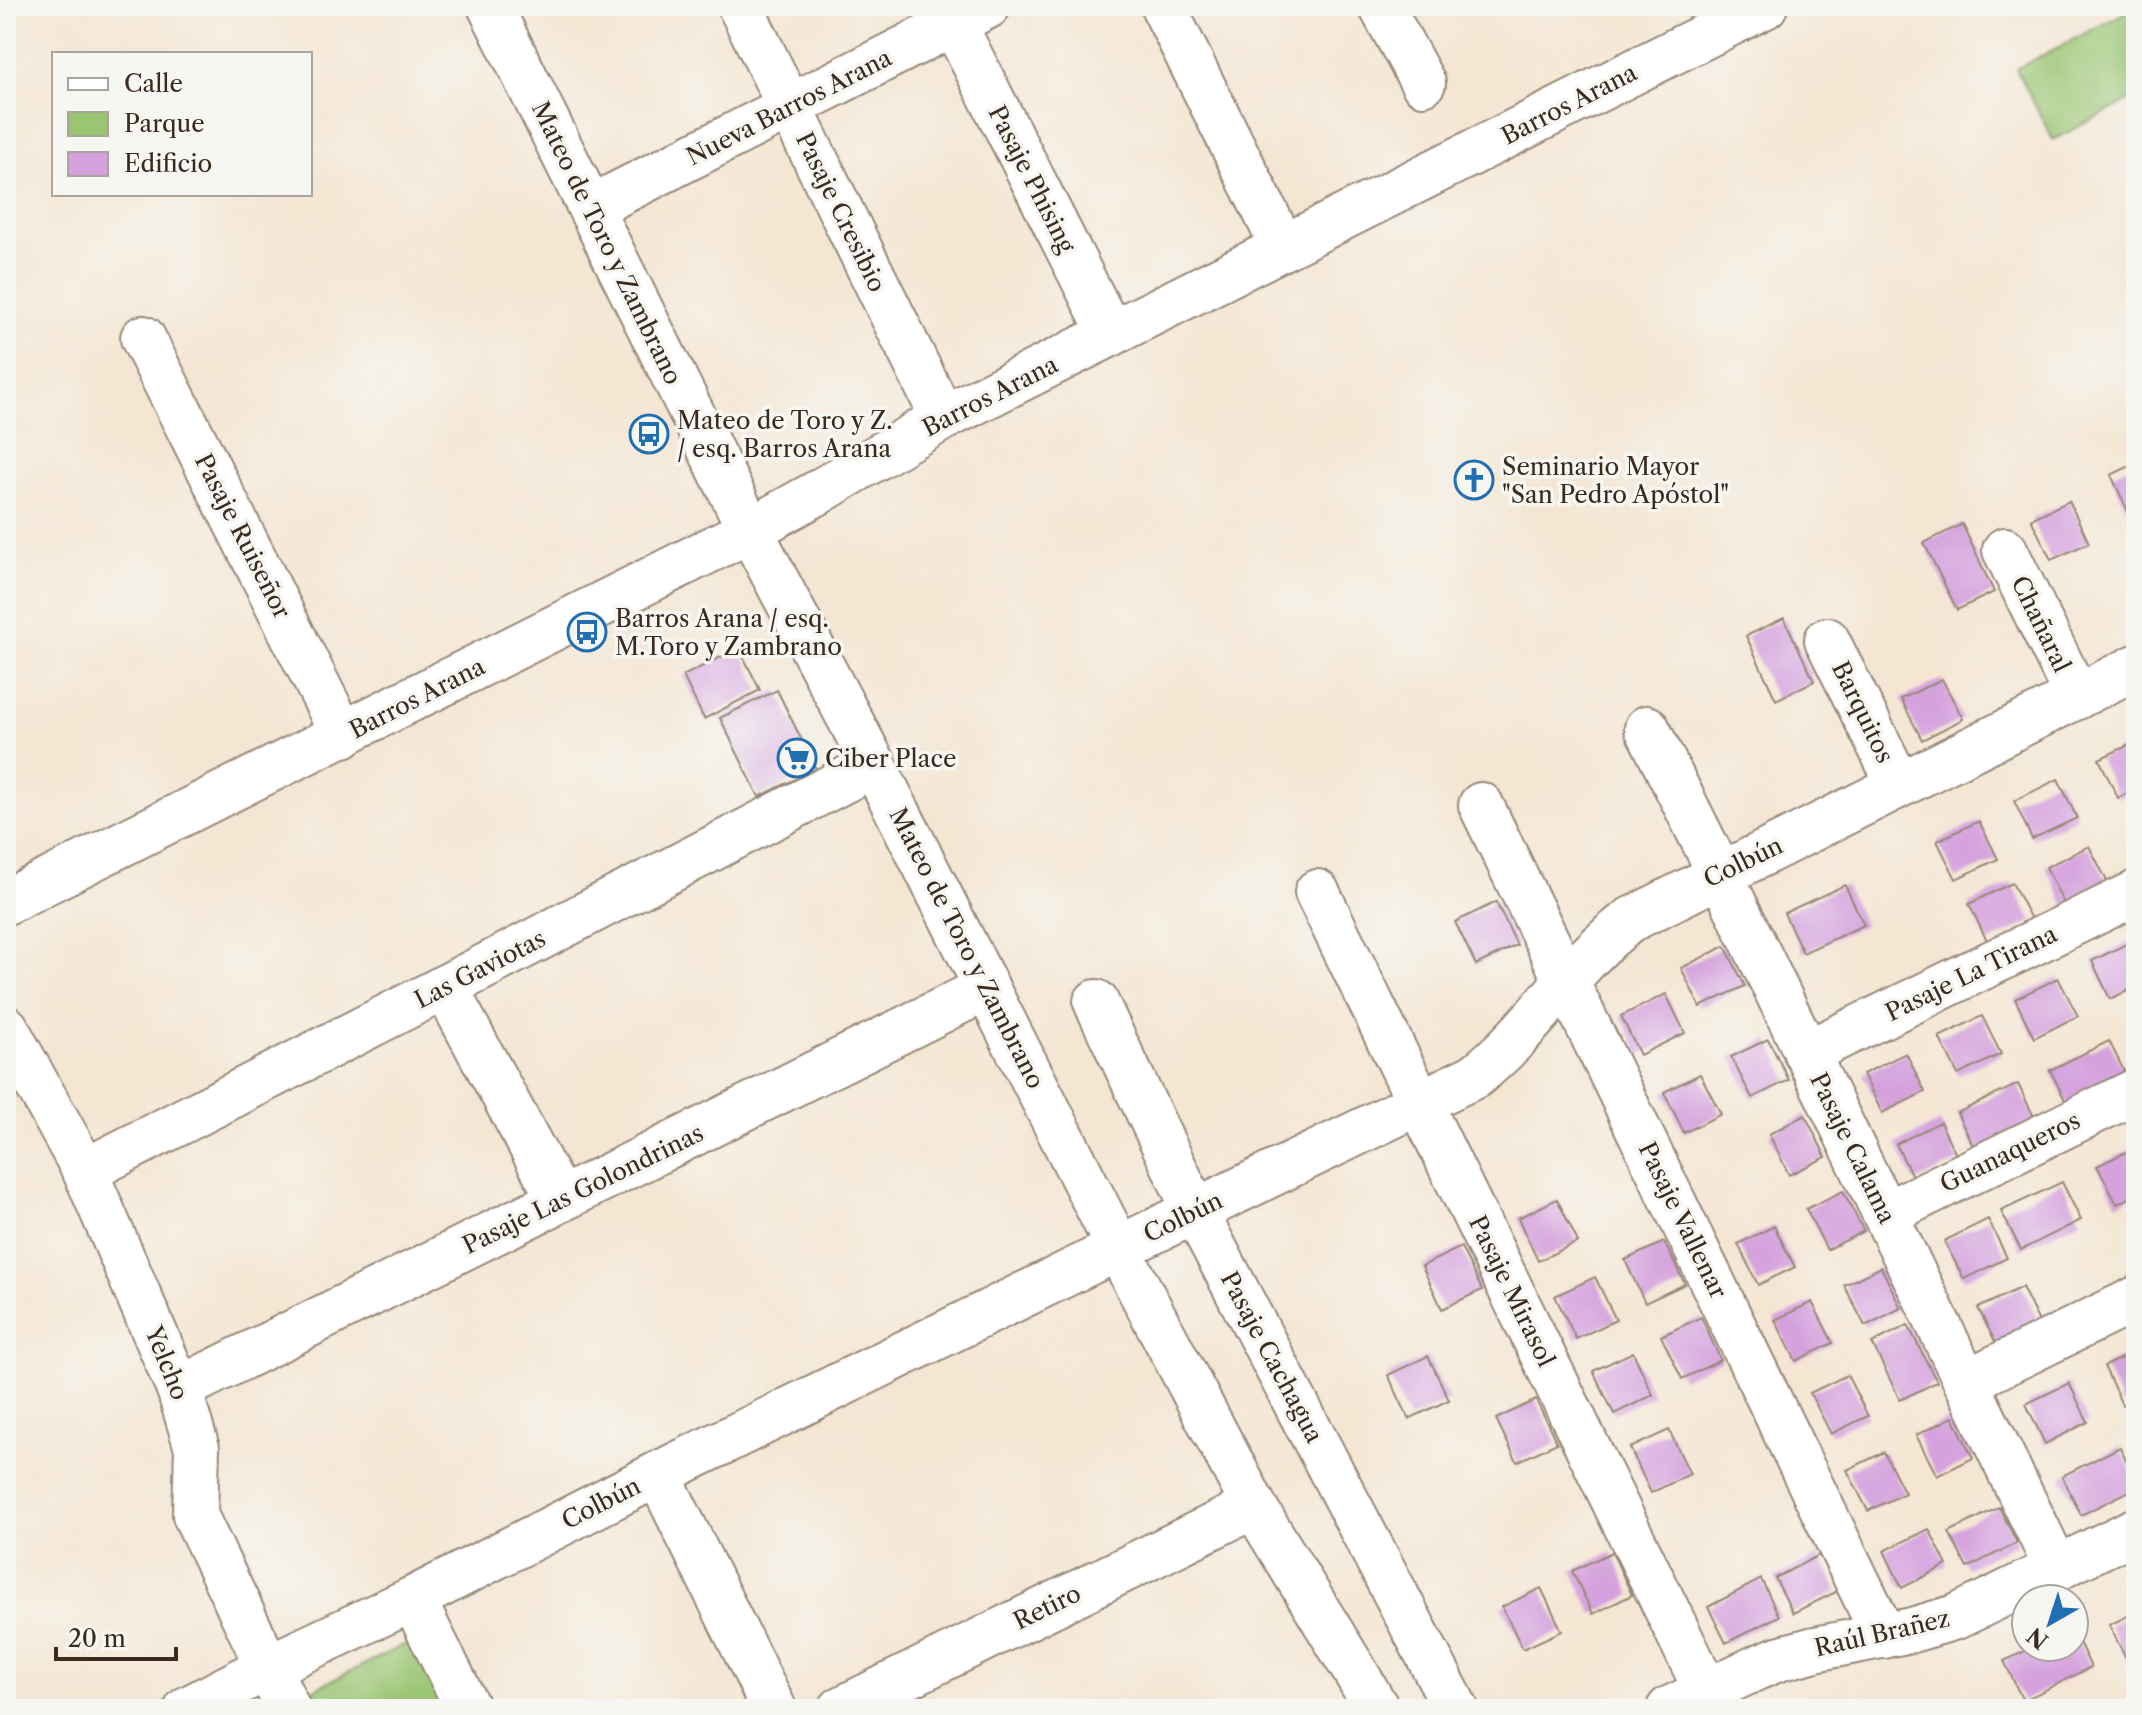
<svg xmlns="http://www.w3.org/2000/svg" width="2142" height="1715" viewBox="0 0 2142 1715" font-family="'Libre Caslon Text',serif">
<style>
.green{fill:#9ac572;stroke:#6a7848;stroke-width:2}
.building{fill:#d5a2de}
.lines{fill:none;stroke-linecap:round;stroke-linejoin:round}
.minor-casing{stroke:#988878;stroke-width:48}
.minor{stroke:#fff;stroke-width:44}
.labels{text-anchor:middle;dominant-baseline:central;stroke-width:7;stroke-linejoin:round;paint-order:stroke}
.street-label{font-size:24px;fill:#3b2a1e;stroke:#f6f6f2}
.poi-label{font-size:24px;fill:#3b2a1e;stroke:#f6f6f2;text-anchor:start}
</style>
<rect width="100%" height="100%" fill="#f6f6f2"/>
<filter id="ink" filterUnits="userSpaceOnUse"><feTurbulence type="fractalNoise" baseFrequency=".0125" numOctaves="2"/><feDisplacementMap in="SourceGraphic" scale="16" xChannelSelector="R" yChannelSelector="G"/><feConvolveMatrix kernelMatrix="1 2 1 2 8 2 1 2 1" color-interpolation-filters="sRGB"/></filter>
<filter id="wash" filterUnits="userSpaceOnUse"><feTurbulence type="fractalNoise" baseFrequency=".006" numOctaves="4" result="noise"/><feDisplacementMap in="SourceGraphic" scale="32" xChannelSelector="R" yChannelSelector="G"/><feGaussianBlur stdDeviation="1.8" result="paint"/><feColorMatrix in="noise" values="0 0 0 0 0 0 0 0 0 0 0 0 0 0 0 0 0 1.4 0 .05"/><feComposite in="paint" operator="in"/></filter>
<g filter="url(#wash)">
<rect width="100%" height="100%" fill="#f4e6d3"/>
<g class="green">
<path d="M2136,7v90l-83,43 -37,-71z"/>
<path d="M424,1635l37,74h-152l-7,-14z"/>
</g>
<g id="blocks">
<g class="building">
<path d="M2136,463v55l-4,2 -21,-45z"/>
<path d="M2069,501l20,42 -38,17 -20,-41z"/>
<path d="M1962,524l32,68 -37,18 -33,-67z"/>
<path d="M1784,618l30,63 -38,19 -30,-64z"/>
<path d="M739,648l21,42 -56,29 -21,-43z"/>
<path d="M1942,679l21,40 -41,21 -21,-41z"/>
<path d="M777,690l39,79 -57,28 -39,-79z"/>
<path d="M2133,743l3,5v41l-18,9 -19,-39z"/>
<path d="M2058,779l19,39 -45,21 -18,-38z"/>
<path d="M1979,821l19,38 -42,20 -19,-38z"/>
<path d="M2089,846l20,39 -44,21 -19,-39z"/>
<path d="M2012,883l20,38 -44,22 -19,-39z"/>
<path d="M1845,885l19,40 -61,28 -19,-40z"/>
<path d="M1496,902l21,43 -41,20 -21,-43z"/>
<path d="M2136,939v48l-26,12 -18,-38z"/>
<path d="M1725,946l20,40 -45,21 -19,-39z"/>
<path d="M2058,978l20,38 -44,22 -19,-39z"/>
<path d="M1666,994l19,39 -45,22 -19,-39z"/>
<path d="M1982,1016l19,38 -43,21 -19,-38z"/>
<path d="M2136,1026v23l-9,-19z"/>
<path d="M1768,1039l21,41 -37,18 -21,-41z"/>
<path d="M2109,1041l19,38 -59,29 -19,-38z"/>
<path d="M1906,1053l19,39 -43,21 -19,-39z"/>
<path d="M1700,1074l21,40 -37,19 -20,-41z"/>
<path d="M2018,1084l19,39 -61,29 -19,-39z"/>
<path d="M1805,1115l21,42 -37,18 -20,-41z"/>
<path d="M1940,1122l19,39 -44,21 -19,-38z"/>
<path d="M2136,1147v48l-19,9 -20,-38z"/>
<path d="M2062,1182l19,38 -60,30 -20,-39z"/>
<path d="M1843,1191l21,40 -37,19 -21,-41z"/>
<path d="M1557,1199l21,43 -40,19 -20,-43z"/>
<path d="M1988,1219l19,39 -43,21 -20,-38z"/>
<path d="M1774,1226l21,41 -37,18 -20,-41z"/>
<path d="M1664,1242l21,42 -40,19 -20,-43z"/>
<path d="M1461,1247l21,43 -40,19 -20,-43z"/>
<path d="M1881,1267l20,41 -36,18 -21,-41z"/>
<path d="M1595,1277l21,43 -40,19 -21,-43z"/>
<path d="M2022,1287l19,39 -43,21 -20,-39z"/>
<path d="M1812,1302l21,41 -37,18 -21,-41z"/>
<path d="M1701,1317l20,43 -39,19 -21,-43z"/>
<path d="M1908,1325l29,57 -37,18 -28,-57z"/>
<path d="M2136,1351v48l-14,6 -18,-39z"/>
<path d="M1633,1352l20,43 -39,19 -21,-43z"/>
<path d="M1428,1356l21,44 -40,19 -21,-44z"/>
<path d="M1847,1375l21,41 -37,18 -21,-41z"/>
<path d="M2069,1383l19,39 -43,22 -19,-40z"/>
<path d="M1536,1400l21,43 -40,19 -21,-43z"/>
<path d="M1953,1417l20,41 -36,18 -21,-41z"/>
<path d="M1669,1430l21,44 -39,19 -21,-45z"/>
<path d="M2120,1447l16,34v7l-55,27 -19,-39z"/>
<path d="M1884,1452l21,41 -37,18 -21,-41z"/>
<path d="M1999,1507l18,36 -50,25 -18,-36z"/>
<path d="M1929,1529l18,36 -45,23 -18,-37z"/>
<path d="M1612,1552l20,43 -39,19 -21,-43z"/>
<path d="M1819,1555l19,36 -45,22 -18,-35z"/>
<path d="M1761,1579l18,37 -53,27 -18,-36z"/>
<path d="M1541,1588l21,43 -39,18 -21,-42z"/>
<path d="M2136,1612v48l-7,4 -20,-39z"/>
<path d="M2074,1632l17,35 -68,34 -19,-40 30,-14h40z"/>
</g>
</g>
</g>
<g filter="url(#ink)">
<use href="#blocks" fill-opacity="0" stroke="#988878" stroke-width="2"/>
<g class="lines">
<g class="minor-casing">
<g id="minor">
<path d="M490,6l260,524 124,235 259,512 121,229 101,165 22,38"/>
<path d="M740,6l203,412"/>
<path d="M1163,6l120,241"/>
<path d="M1381,6l42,77"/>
<path d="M954,24l157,310"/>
<path d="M590,208l398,-202"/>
<path d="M143,338l200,397"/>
<path d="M2005,550l72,147"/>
<path d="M1827,640l72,145"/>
<path d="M1647,728l73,146 337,695"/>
<path d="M1481,805l403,831"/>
<path d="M1317,892l389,798"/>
<path d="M6,902l744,-372 67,-37 126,-75 822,-412"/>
<path d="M445,987l115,213"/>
<path d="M1096,1002l99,209 261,498"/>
<path d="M6,1028l79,143 94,218 18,59 -2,67 93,194"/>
<path d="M1806,1053l330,-160"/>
<path d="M85,1171l360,-184 429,-222"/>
<path d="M1885,1214l251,-123"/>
<path d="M1966,1382l170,-83"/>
<path d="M179,1389l808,-401"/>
<path d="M658,1474l116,235"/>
<path d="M413,1599l55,110"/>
<path d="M187,1709l81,-42 145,-68 245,-125 461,-226 356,-172c59,-46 96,-113 157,-157l504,-252"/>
<path d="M841,1709l413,-203"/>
<path d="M1669,1709l87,-41 22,-9 37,-10 97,-19 44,-13 180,-87"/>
</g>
</g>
<use href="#minor" class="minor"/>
</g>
</g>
<defs>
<g id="bus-ring" transform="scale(2)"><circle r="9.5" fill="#f6f6f2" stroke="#1f6fb2" stroke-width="1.5"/><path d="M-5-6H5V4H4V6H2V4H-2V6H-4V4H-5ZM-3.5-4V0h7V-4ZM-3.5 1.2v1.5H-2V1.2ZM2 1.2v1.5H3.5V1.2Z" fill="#1f6fb2"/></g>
<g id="church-ring" transform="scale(2)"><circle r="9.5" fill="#f6f6f2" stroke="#1f6fb2" stroke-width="1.5"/><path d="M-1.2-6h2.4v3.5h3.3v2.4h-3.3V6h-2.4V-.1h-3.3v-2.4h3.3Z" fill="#1f6fb2"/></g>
<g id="supermarket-ring" transform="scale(2)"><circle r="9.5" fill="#f6f6f2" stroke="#1f6fb2" stroke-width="1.5"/><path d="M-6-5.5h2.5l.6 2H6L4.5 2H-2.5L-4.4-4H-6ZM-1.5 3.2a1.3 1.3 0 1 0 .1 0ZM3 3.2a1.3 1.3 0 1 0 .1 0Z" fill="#1f6fb2"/></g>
</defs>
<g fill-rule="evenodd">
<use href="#bus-ring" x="649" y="434"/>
<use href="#church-ring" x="1474" y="480"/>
<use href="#bus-ring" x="587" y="632"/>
<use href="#supermarket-ring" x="797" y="758"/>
</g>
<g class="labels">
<g class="street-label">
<text transform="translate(1569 104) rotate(-27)">Barros Arana</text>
<text transform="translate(789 107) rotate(-27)">Nueva Barros Arana</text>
<text transform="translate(1032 179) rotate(63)">Pasaje Phising</text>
<text transform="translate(841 212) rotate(64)">Pasaje Cresibio</text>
<text transform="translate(607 243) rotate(64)">Mateo de Toro y Zambrano</text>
<text transform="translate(990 396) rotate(-27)">Barros Arana</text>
<text transform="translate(243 536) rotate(63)">Pasaje Ruiseñor</text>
<text transform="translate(2041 624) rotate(64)">Chañaral</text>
<text transform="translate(417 698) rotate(-27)">Barros Arana</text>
<text transform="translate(1863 712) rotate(64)">Barquitos</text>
<text transform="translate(1743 862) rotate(-26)">Colbún</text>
<text transform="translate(967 948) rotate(63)">Mateo de Toro y Zambrano</text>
<text transform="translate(480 969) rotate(-27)">Las Gaviotas</text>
<text transform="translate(1971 973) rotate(-26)">Pasaje La Tirana</text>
<text transform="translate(1853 1148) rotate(64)">Pasaje Calama</text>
<text transform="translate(2010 1152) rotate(-26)">Guanaqueros</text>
<text transform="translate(583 1189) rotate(-26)">Pasaje Las Golondrinas</text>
<text transform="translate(1183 1217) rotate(-26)">Colbún</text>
<text transform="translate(1683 1220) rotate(64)">Pasaje Vallenar</text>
<text transform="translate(1512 1291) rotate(64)">Pasaje Mirasol</text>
<text transform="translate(1272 1357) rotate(62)">Pasaje Cachagua</text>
<text transform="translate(167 1363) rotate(68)">Yelcho</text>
<text transform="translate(601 1503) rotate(-27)">Colbún</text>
<text transform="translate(1047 1607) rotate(-26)">Retiro</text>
<text transform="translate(1882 1633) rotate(-13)">Raúl Brañez</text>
</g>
<g class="poi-label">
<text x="677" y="420">Mateo de Toro y Z.<tspan x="677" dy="28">/ esq. Barros Arana</tspan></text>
<text x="1502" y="466">Seminario Mayor<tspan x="1502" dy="28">"San Pedro Apóstol"</tspan></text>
<text x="615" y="618">Barros Arana / esq.<tspan x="615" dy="28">M.Toro y Zambrano</tspan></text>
<text x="825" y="758">Ciber Place</text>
</g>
</g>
<rect width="2142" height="1715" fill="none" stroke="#f6f6f2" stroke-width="32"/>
<rect x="52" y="52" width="260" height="144" fill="#f6f6f2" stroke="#aba49d" stroke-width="2"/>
<rect x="68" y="78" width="40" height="12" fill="#ffffff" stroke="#aba49d" stroke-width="2"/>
<text x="124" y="92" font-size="24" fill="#3b2a1e">Calle</text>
<rect x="68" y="112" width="40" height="24" fill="#9ac572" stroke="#aba49d" stroke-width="2"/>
<text x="124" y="132" font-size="24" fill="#3b2a1e">Parque</text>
<rect x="68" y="152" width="40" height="24" fill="#d5a2de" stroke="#aba49d" stroke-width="2"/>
<text x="124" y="172" font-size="24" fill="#3b2a1e">Edificio</text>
<g transform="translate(2050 1623) rotate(219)"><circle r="38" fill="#f6f6f2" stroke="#aba49d" stroke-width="2"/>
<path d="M0-6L14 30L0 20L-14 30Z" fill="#1f6fb2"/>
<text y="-12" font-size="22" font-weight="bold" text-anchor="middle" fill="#3b2a1e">N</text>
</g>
<path d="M56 1647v12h120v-12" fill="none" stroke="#3b2a1e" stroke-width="4"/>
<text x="68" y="1647" font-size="24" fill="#3b2a1e" stroke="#f6f6f2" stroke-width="6" paint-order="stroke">20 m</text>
</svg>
